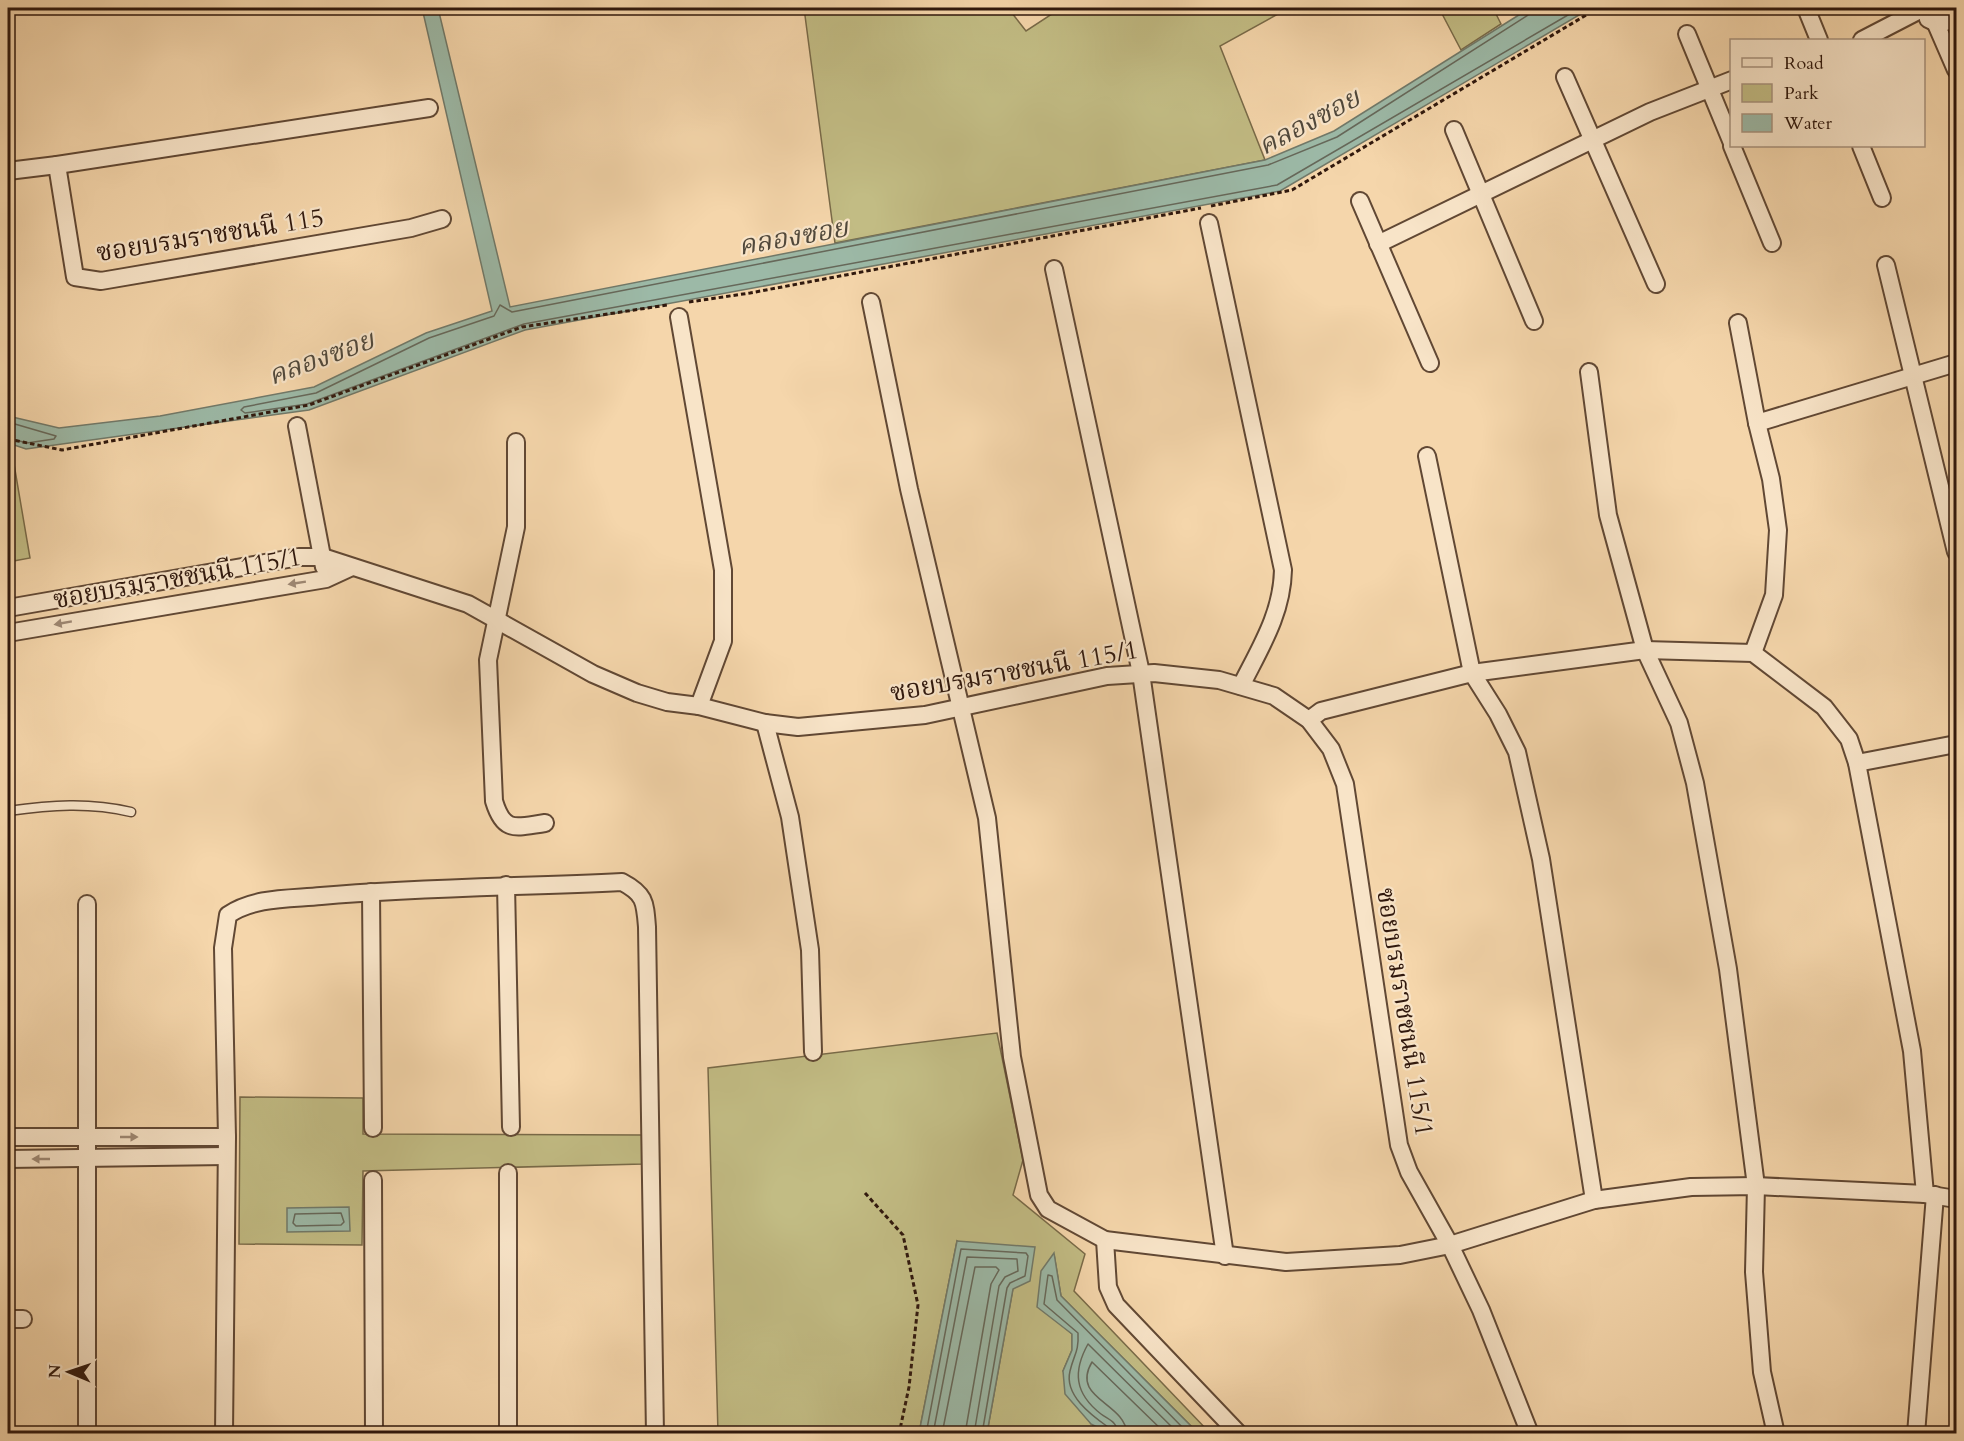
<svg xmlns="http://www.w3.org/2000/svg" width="1964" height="1441" viewBox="0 0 1964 1441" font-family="Cardo,'Noto Serif Thai',serif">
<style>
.green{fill:#c2bc84;stroke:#796a48;stroke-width:1.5}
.water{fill:#9cb9a7;stroke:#717969;stroke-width:1.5}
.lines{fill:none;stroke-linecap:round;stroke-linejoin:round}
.shore{stroke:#66685a;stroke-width:1.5}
.lane-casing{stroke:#614834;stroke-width:11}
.street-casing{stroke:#614834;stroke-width:20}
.path{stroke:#30180d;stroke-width:3;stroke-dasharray:4.5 3;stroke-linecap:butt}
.lane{stroke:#f8e4c8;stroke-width:8}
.street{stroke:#f8e4c8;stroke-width:16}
.oneway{fill:#9e8874}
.labels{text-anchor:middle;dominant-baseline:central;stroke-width:4.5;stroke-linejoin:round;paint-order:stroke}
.street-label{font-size:26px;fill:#30180d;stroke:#f8e4c8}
.water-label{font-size:27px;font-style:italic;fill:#50483b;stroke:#f8e4c8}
</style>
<rect width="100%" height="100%" fill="#f5d6ab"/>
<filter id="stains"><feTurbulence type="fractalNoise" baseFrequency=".00333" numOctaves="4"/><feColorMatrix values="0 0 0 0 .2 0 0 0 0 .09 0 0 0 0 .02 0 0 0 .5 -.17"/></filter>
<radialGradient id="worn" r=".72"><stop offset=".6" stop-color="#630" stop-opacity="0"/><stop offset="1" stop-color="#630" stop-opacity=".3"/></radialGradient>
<g class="green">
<path d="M804,8h204l18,23 35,-23h228l-69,38 45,114 -430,83z"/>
<path d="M1439,8h54l8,16 -40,26z"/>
<path d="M14,464l16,94 -22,4v-96z"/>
<path d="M997,1033l26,127 -10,35 72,59 -11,37 136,142h-12l-137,-137 -7,-42 3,67 15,13v16l-9,21 28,53 18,9h-122l26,-145 -56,-47 -38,192h-201l-10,-365z"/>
<path d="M240,1097l123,1v36l280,1v29l-280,7 -1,74 -123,-1z"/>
</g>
<g class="water">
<path d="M422,8h16l72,299 755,-147 69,-29 196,-123h61l-311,183 -755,139 -216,80 -283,39 -18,-6v-27l51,12 101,-12 154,-29 112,-54 66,-22z"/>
<path d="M349,1207l1,24 -63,1v-24z"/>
<path d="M957,1241l78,6 -5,34 -17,8 -26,144h-68z"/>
<path d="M1054,1253l7,43 137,137h-89l-18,-9 -26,-30 -2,-23 9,-21v-16l-35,-27 4,-36z"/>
</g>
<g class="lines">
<g class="shore">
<path d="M1532,8l-4,7 -191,122 -69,28 -756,147 -12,-7 -6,11 -65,22 -113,55 -72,14 -3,3 4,3 62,-9 217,-80 753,-139 303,-177"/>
<path d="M8,422l48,14 -2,3 -27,4 -19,-5"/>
<path d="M341,1213l3,9 -3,3 -45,1 -3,-3 2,-9z"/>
<path d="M926,1434l35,-185 65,4 2,3 -3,20 -15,7 -3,5 -25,146"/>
<path d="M933,1434l34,-177 50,2 1,12 -13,6 -6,9 -25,148"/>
<path d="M942,1434l33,-167h21l3,3 -8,14 -26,150"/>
<path d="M1110,1434l-2,-7c-17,-12 -44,-32 -38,-56 4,-17 9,-19 8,-38l-34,-29 4,-29 4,1 5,24 132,134"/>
<path d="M1118,1434c-1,-13 -9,-14 -17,-20 -27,-21 -28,-43 -13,-70l91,90"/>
<path d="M1127,1434c-2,-32 -57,-35 -35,-72l74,72"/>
</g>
<g class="lane-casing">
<path id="lane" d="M8,811c43,-6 81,-9 123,1"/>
</g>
<g class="street-casing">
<g id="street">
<path d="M1806,8l13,32"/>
<path d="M1928,19c11,6 18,5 28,-3"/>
<path d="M1936,24l20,46"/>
<path d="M1687,34l45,109"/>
<path d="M1862,40l58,-30"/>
<path d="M1565,77l91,207"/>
<path d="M1454,130l80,191"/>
<path d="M1732,146l40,97"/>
<path d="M1861,146l21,52"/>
<path d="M57,165l372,-57"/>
<path d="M8,171l49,-6 18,112 26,4 310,-53 31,-9"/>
<path d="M1360,201l70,162"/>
<path d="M1209,223l74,347c-1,44 -23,78 -42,116"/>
<path d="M1378,244l272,-132 82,-32"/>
<path d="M1886,265l70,287"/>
<path d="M1054,269l87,404 84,583"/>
<path d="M871,302l38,187 78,329 25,239 27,138 9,14 57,31 181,22 114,-7 50,-10 144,-45 97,-13 65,-1 169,8 31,5"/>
<path d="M679,317l44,253v71l-24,65"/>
<path d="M1738,323l19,100 14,56 7,51 -4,65 -21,58"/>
<path d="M1589,372l19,143 37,135 34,73 16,60 33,186 28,217 -2,86 8,100 14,62"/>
<path d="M1757,423l199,-60"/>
<path d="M297,426l27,141"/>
<path d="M516,442v85l-28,133 6,141c10,33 22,26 51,22"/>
<path d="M1427,456l45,217 26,41 19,38 24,107 53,341"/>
<path d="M8,608l291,-51h24l145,47 125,70 44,19 30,9 32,4 66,17 33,4 127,-12 182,-39 47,-3 65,7 55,16 35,24 22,29 14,35 54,361 10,27 41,73 31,65 49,124"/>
<path d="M8,633l318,-54 26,-12"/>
<path d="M1309,720l12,-9 151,-38 173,-23 108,3 71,54 25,32 8,24 55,288 13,143"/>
<path d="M765,723l25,94 20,133 3,102"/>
<path d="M1857,763l99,-19"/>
<path d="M506,885l5,242"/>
<path d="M371,892l2,236"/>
<path d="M8,1137h219"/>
<path d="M8,1159l218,-3"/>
<path d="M508,1173v261"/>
<path d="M373,1180l1,254"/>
<path d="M1105,1240l3,47 8,18 123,129"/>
<path d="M8,1319h15"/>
<path d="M87,1434v-530"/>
<path d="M224,1434l3,-297 -4,-189 5,-33c26,-18 62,-16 93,-19 100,-9 200,-9 301,-14 23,12 23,20 25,45l8,507"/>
<path d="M1916,1434l19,-239"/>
</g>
</g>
<g class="path">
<path d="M1211,206l81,-16 306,-182"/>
<path d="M689,302l61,-9 451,-85"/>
<path d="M8,439l54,11 247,-45 213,-78 145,-22"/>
<path d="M865,1193l38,42 15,70 -9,82 -10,47"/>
</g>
<use href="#lane" class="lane"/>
<use href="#street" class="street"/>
</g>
<defs><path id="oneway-solid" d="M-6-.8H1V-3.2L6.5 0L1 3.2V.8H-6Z" transform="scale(1.5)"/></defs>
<g class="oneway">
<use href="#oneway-solid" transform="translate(297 583) rotate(171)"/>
<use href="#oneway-solid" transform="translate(63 623) rotate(170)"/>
<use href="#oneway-solid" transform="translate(129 1137)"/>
<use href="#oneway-solid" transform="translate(41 1159) rotate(180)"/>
</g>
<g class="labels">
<g class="street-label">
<text transform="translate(210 235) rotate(-9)">ซอยบรมราชชนนี 115</text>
<text transform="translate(177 578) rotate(-10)">ซอยบรมราชชนนี 115/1</text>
<text transform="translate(1014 671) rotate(-10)">ซอยบรมราชชนนี 115/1</text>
<text transform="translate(1405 1012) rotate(81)">ซอยบรมราชชนนี 115/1</text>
</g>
<g class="water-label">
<text transform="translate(1309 122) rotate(-28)">คลองซอย</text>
<text transform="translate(793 237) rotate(-10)">คลองซอย</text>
<text transform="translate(321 358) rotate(-20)">คลองซอย</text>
</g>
</g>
<rect width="1964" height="1441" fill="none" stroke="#f5d6ab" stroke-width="30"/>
<rect x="9" y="9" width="1946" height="1423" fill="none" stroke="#30180d" stroke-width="3"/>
<rect x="15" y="15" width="1934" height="1411" fill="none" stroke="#30180d" stroke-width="1.5"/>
<rect x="1730" y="39" width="195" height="108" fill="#f8e4c8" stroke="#a8927d" stroke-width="1.5"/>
<rect x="1742" y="58" width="30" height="9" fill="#f8e4c8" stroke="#a8927d" stroke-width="1.5"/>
<text x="1784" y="69" font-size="18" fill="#30180d">Road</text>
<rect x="1742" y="84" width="30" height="18" fill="#c2bc84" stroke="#a8927d" stroke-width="1.5"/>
<text x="1784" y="99" font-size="18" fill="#30180d">Park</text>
<rect x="1742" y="114" width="30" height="18" fill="#9cb9a7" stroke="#a8927d" stroke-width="1.5"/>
<text x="1784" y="129" font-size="18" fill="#30180d">Water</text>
<g transform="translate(69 1372) rotate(272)" stroke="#f8e4c8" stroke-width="4.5" paint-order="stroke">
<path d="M0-4.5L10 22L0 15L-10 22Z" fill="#30180d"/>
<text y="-9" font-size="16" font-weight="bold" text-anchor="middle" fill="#30180d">N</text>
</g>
<rect width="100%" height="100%" filter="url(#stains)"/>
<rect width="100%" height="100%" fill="url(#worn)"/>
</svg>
